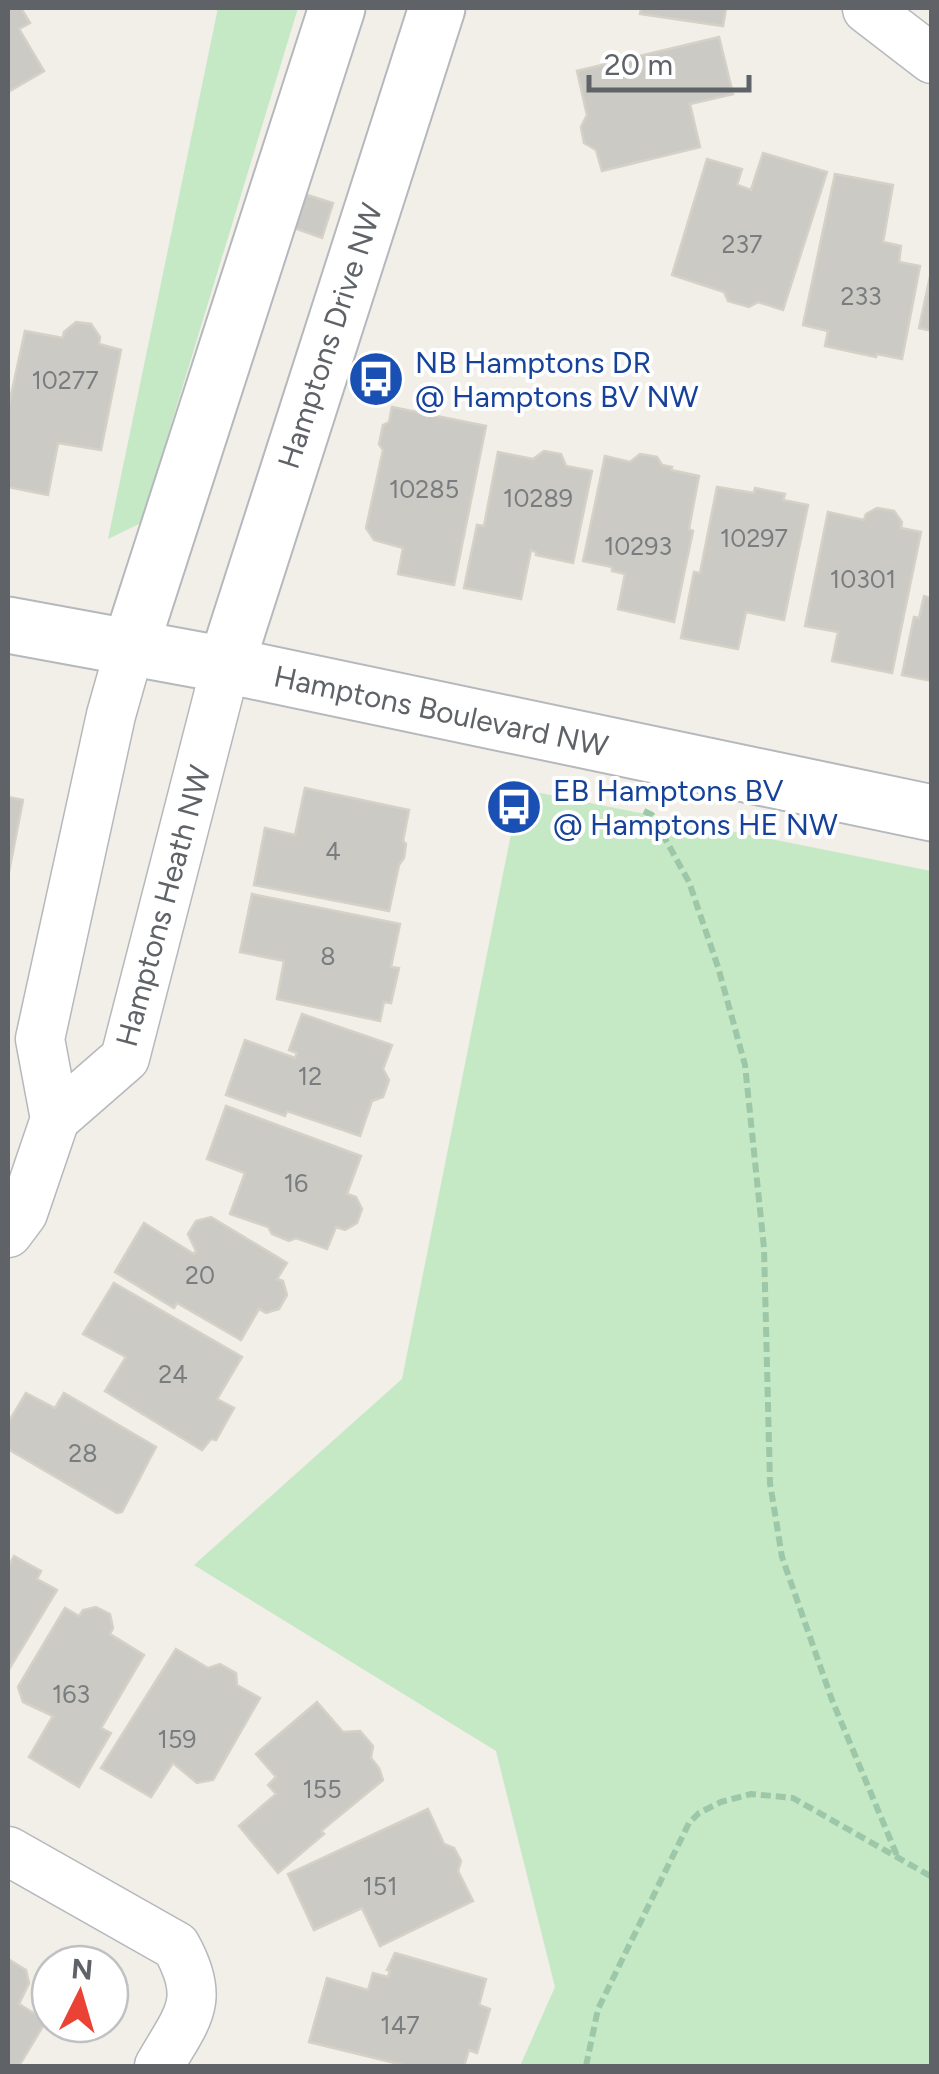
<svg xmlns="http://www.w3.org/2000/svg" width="939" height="2074" viewBox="0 0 939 2074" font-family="Figtree,sans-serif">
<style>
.green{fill:#c5e8c5}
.building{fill:#cccac5;stroke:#d6d1c6;stroke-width:2.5}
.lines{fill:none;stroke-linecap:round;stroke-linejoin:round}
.minor-casing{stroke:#b5b8bc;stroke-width:51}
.tertiary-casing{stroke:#b5b8bc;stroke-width:59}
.path{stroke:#9cc7a9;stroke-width:6;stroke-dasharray:10 5;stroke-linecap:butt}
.minor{stroke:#fff;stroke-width:48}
.tertiary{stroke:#fff;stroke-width:55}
.labels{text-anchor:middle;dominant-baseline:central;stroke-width:8;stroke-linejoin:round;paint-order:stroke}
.number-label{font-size:25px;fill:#7a7d7f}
.street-label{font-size:30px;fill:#5f6368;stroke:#fff}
.transit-label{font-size:30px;fill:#164399;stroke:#fff;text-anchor:start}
</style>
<rect width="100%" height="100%" fill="#f1efe8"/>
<g class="green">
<path d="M218,8h80l-157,515 -33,16z"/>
<path d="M520,789l411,82v1195h-411l35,-79 -59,-236 -302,-186 208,-186z"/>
</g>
<g class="building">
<path d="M8,8h13l9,15 -11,6 25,42 -36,21z"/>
<path d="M633,8h93l-3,18 -83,-12 1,-5z"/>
<path d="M719,37l14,57 -43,10 10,43 -98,24 -6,-21 -12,-7 -3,-16 6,-12 -10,-44z"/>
<path d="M763,153l64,19 -44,138 -25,-8 -9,5 -21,-6 -4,-9 -52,-17 35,-116 35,10 -5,16 14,5z"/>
<path d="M835,174l58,11 -10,57 18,4 -2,16 21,4 -18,93 -25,-5 -1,3 -51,-11 3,-15 -25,-6z"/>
<path d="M304,194l29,9 -11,35 -28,-10z"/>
<path d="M932,267v64l-13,-3z"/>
<path d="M76,322l15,2 9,13 -1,7 22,6 -20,100 -43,-7 -10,52 -40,-8v-78l17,-78 38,7 1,-6z"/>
<path d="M392,407l94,19 -32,159 -56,-11 5,-26 -29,-8 -8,-12 17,-78 -4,-6 4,-19 6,-3z"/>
<path d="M544,451l17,3 5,12 26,5 -19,92 -37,-8v-3l-5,-2 -10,49 -57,-11 13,-63 7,1 14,-74 35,7z"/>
<path d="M640,454l17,3 5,8 10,2 -1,3 28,6 -10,53 4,2 -19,91 -56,-13 7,-35 -13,-3v-4l-29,-6 22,-105 25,6z"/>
<path d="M717,487l37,6 1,-5 30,6 -2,6 25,5 -24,115 -38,-8 -8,37 -57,-11 13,-66 6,1z"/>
<path d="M877,508l17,3 8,11 -1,6 20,4 -29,141 -60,-12 6,-29 -33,-6 23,-114 36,8 2,-6z"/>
<path d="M932,592v89l-30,-6 12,-58 5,1 5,-22 6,2z"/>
<path d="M305,788l104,22 -6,31 3,3 -2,14 -5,7 -10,46 -135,-26 11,-57 30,7z"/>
<path d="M8,797l15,3 -15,77z"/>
<path d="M252,894l148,30 -9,43 8,1 -8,35 -7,-1 -4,19 -103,-22 7,-38 -44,-9z"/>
<path d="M302,1014l90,31 -9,24 6,11 -6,17 -11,4 -12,35 -73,-25 -2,5 -59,-21 19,-55 50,18 2,-5 -8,-3z"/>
<path d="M226,1106l135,50 -14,38 9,3 6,12 -5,14 -12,7 -9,-3 -9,22 -31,-11 -7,3 -17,-7 -4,-7 -38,-13 15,-41 -38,-14z"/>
<path d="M211,1217l76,46 -10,16 6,2 4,14 -8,14 -13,4 -7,-4 -18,31 -64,-37 -3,5 -59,-36 29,-49 50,31 2,-3 -8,-17 8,-13z"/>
<path d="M114,1283l128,74 -25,42 17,9 -18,32 -5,-1 -9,11 -97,-59 21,-34 -43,-23z"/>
<path d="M26,1393l29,15 9,-15 92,54 -34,65 -5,1 -109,-64v-26z"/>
<path d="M14,1556l27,15 -4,8 20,11 -49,81v-109l2,2z"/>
<path d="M96,1607l14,7 3,14 -3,6 34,21 -43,73 10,5 -32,54 -50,-30 24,-41 -30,-14 -5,-15 47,-79 14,8 4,-6z"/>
<path d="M176,1649l32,19 12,-4 16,9 1,12 23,13 -47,82 -16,3 -24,-20 -22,34 -50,-29z"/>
<path d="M317,1702l26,30 17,-1 13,15 -2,12 8,10 4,12 -62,51 3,3 -46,39 -39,-47 37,-32 -8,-9 8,-8 -20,-23z"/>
<path d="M428,1809l16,35 10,4 7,13 -3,10 15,30 -93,45 -18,-38 -48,22 -26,-56z"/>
<path d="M395,1953l91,26 -7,26 11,4 -13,44 -8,-3 -5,16h-57l-98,-24 18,-64 41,12 5,-17 15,4 2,-6 -3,-1z"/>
<path d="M8,1959l18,11 3,13 -10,21 27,17 -27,45 -11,-1z"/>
</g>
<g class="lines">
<g class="minor-casing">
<g id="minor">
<path d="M867,9l65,50"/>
<path d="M55,1119l70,-61 101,-393"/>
<path d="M8,1233l15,-20 32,-94 -15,-80 71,-324 19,-67"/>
<path d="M8,1851l168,95c31,55 11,71 -17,120"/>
</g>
</g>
<g class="tertiary-casing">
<g id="tertiary">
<path d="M8,625l218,40 706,148"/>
<path d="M130,648l207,-640"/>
<path d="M226,665l211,-657"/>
</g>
</g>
<g class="path">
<path d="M644,811l8,4 37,67 29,85 27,98 19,183 6,235 12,74 50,143 66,158"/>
<path d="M586,2066l12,-57 91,-186 10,-10 22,-11 30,-8 42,4 139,79"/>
</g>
<use href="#minor" class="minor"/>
<use href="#tertiary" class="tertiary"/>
</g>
<defs>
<g id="bus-disc" transform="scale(2.875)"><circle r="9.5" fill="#1a4fb4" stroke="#fff"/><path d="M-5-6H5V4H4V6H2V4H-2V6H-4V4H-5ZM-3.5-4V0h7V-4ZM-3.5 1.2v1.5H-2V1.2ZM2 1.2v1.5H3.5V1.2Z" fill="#fff"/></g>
</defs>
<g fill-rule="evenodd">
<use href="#bus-disc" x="376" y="379"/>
<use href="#bus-disc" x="514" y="807"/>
</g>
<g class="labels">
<g class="number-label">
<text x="742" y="244">237</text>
<text x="861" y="296">233</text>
<text x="65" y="380">10277</text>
<text x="424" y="489">10285</text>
<text x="538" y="498">10289</text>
<text x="754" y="538">10297</text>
<text x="638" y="546">10293</text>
<text x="863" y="579">10301</text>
<text x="333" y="851">4</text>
<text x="328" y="956">8</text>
<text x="310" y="1076">12</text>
<text x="296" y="1183">16</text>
<text x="200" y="1275">20</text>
<text x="173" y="1374">24</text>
<text x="83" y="1453">28</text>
<text x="71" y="1694">163</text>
<text x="177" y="1739">159</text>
<text x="322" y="1789">155</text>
<text x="380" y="1886">151</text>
<text x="400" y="2025">147</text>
</g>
<g class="street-label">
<text transform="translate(330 336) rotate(-72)">Hamptons Drive NW</text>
<text transform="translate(441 711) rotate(12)">Hamptons Boulevard NW</text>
<text transform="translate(163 906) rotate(-75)">Hamptons Heath NW</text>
</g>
<g class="transit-label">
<text x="415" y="362">NB Hamptons DR<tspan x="415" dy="34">@ Hamptons BV NW</tspan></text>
<text x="553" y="790">EB Hamptons BV<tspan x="553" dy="34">@ Hamptons HE NW</tspan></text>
</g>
</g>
<rect width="939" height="2074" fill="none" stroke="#5f6368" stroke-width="20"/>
<g transform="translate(80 1994) rotate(5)"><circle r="48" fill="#ffffff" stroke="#bfc1c3" stroke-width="2.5"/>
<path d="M0-8L18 38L0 25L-18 38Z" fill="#ea4335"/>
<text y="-15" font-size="28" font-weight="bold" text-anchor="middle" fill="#5f6368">N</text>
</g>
<path d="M589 75v15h160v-15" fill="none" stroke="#5f6368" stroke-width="5"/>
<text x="604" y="75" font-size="30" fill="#5f6368" stroke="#ffffff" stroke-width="8" paint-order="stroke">20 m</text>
</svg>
